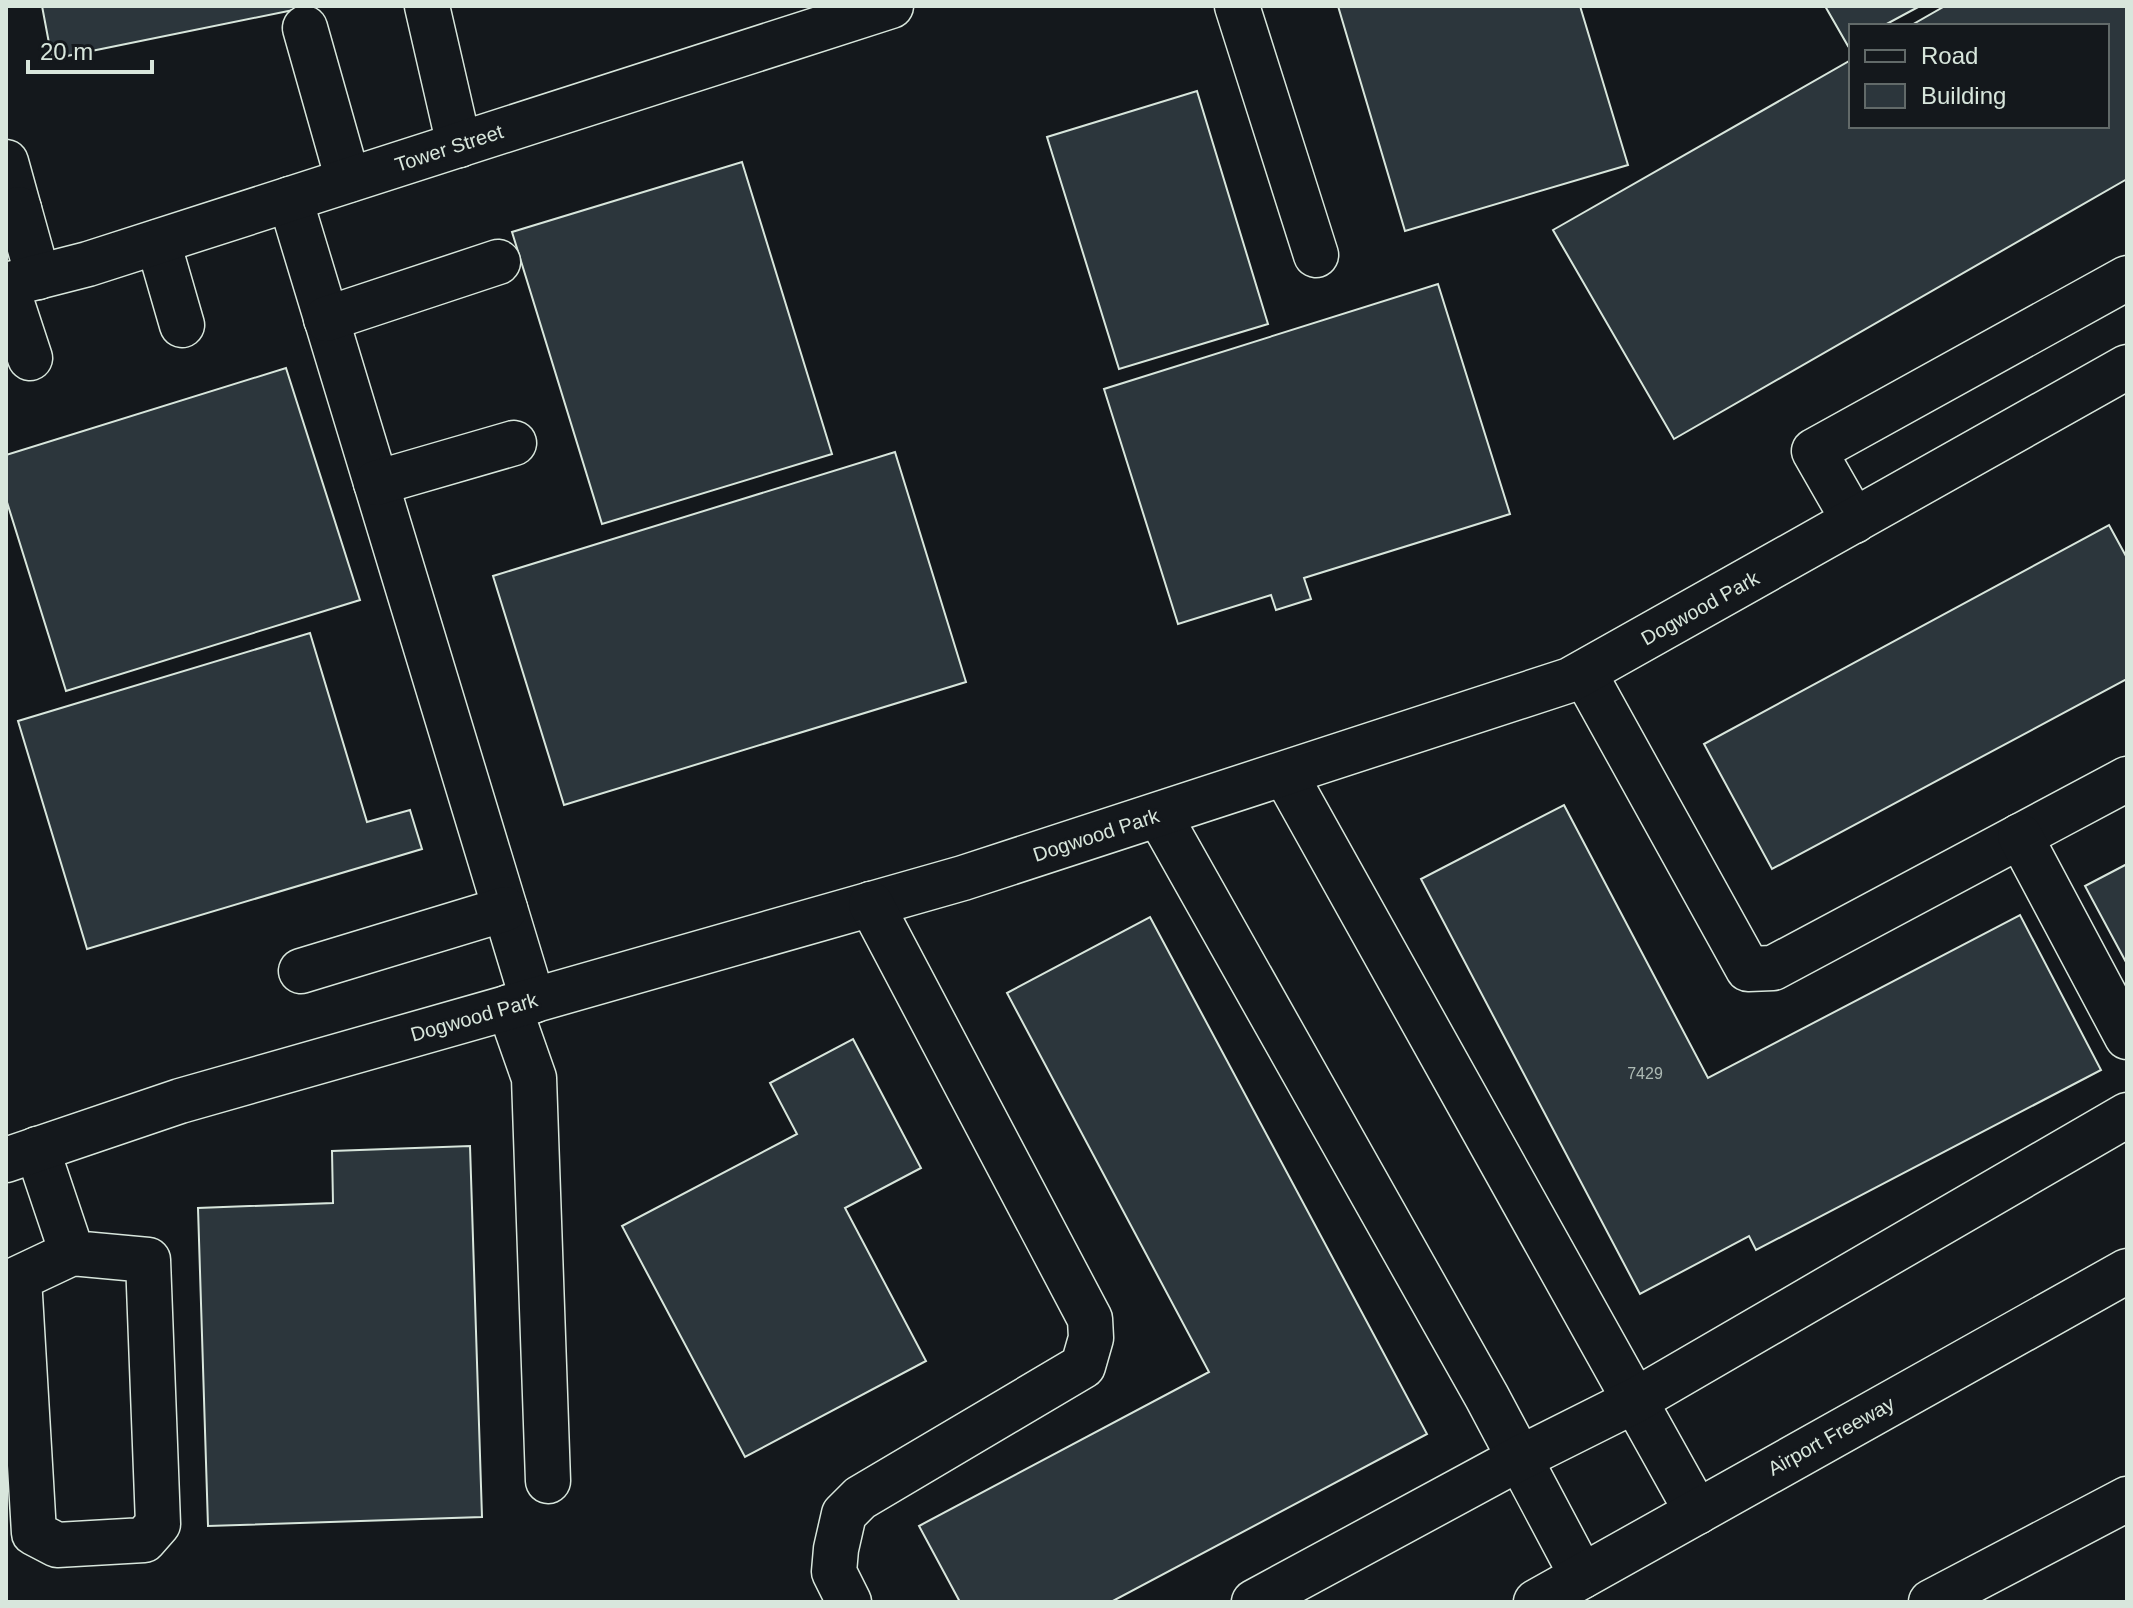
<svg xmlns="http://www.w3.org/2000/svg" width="2133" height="1608" viewBox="0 0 2133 1608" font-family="Arial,sans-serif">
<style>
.building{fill:#2c363c;stroke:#d8e6dc;stroke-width:2}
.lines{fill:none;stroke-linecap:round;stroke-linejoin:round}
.minor-casing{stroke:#d8e6dc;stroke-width:47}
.major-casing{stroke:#d8e6dc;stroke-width:47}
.highway-casing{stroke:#d8e6dc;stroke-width:47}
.minor{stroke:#14181c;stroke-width:44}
.major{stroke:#14181c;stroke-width:44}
.highway{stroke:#14181c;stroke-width:44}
.labels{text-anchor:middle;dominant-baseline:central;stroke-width:6;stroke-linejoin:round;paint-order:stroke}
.number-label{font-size:16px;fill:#adbab4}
.street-label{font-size:20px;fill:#d8e6dc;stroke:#14181c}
</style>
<rect width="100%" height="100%" fill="#14181c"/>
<g class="building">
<path d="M42,6h271l-261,53z"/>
<path d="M1338,6h242l48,159 -223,66z"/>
<path d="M1825,6h95l-37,20h-32v18l-3,2z"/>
<path d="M1945,6h182v173l-453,260 -121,-209 298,-170v66h256v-100h-197z"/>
<path d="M1197,91l71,233 -149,45 -72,-232z"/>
<path d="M742,162l90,292 -230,70 -90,-292z"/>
<path d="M1438,284l72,230 -206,64 7,21 -35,11 -5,-15 -93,29 -74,-235z"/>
<path d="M286,368l74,232 -294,91 -60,-192v-44z"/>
<path d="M895,452l71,230 -402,123 -71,-229z"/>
<path d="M2109,525l18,33v121l-355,190 -68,-125z"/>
<path d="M310,633l57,189 43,-12 12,39 -335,100 -69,-228z"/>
<path d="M1564,805l144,273 312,-163 81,155 -345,180 -7,-14 -109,58 -219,-415z"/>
<path d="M2127,864v100l-42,-78z"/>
<path d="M1150,917l277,517 -316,168h-151l-41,-76 290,-154 -202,-379z"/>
<path d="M853,1039l68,129 -76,40 81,153 -181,96 -123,-231 175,-92 -27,-51z"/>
<path d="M470,1146l12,371 -274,9 -10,-318 135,-5 -1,-52z"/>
</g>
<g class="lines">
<g class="minor-casing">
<g id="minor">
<path d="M427,6l32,139"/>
<path d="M1237,6l79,249"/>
<path d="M305,28l43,152"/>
<path d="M6,162l13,47 -13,3"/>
<path d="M290,199l243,802"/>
<path d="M19,209l19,68"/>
<path d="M158,242l24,83"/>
<path d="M326,319l172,-57"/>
<path d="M30,358l-24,-73 82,-21 803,-258"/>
<path d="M376,483l138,-40"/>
<path d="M1854,521l-40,-70 313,-173"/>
<path d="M1584,673l164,296 25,-1 354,-189"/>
<path d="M1285,774l412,738"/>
<path d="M1159,815l328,582 95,179"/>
<path d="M2020,836l107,201"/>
<path d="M301,971l204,-62"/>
<path d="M509,1007l25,71 14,403"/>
<path d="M37,1149l35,104 76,7 10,264 -14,16 -87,5 -23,-12 -15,-255 53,-25"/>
<path d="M6,1160l174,-59 783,-223 607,-198 557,-313"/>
<path d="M849,1602l-15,-30 2,-23 8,-35 16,-16 223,-132 8,-28 -1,-19 -219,-415"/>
<path d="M1254,1602l266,-144 116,-58 491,-285"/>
</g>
</g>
<g class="major-casing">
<path id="major" d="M1536,1602l591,-331"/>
</g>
<g class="highway-casing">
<path id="highway" d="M1931,1602l196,-103"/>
</g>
<use href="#minor" class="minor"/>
<use href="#major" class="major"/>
<use href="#highway" class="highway"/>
</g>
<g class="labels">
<g class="number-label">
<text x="1645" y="1073">7429</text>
</g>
<g class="street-label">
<text transform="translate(449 148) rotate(-18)">Tower Street</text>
<text transform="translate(1700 608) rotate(-29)">Dogwood Park</text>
<text transform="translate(1096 835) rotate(-18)">Dogwood Park</text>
<text transform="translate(474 1017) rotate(-16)">Dogwood Park</text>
<text transform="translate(1831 1436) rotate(-29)">Airport Freeway</text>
</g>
</g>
<rect width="2133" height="1608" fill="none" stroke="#d8e6dc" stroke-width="16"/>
<rect x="1849" y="24" width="260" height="104" fill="#14181c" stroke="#626a69" stroke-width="2"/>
<rect x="1865" y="50" width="40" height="12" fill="#14181c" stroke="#626a69" stroke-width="2"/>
<text x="1921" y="64" font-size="24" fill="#d8e6dc">Road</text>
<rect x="1865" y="84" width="40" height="24" fill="#2c363c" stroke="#626a69" stroke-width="2"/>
<text x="1921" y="104" font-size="24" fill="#d8e6dc">Building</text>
<path d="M28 60v12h124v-12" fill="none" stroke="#d8e6dc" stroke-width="4"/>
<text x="40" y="60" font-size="24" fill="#d8e6dc" stroke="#14181c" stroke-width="6" paint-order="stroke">20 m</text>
</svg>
